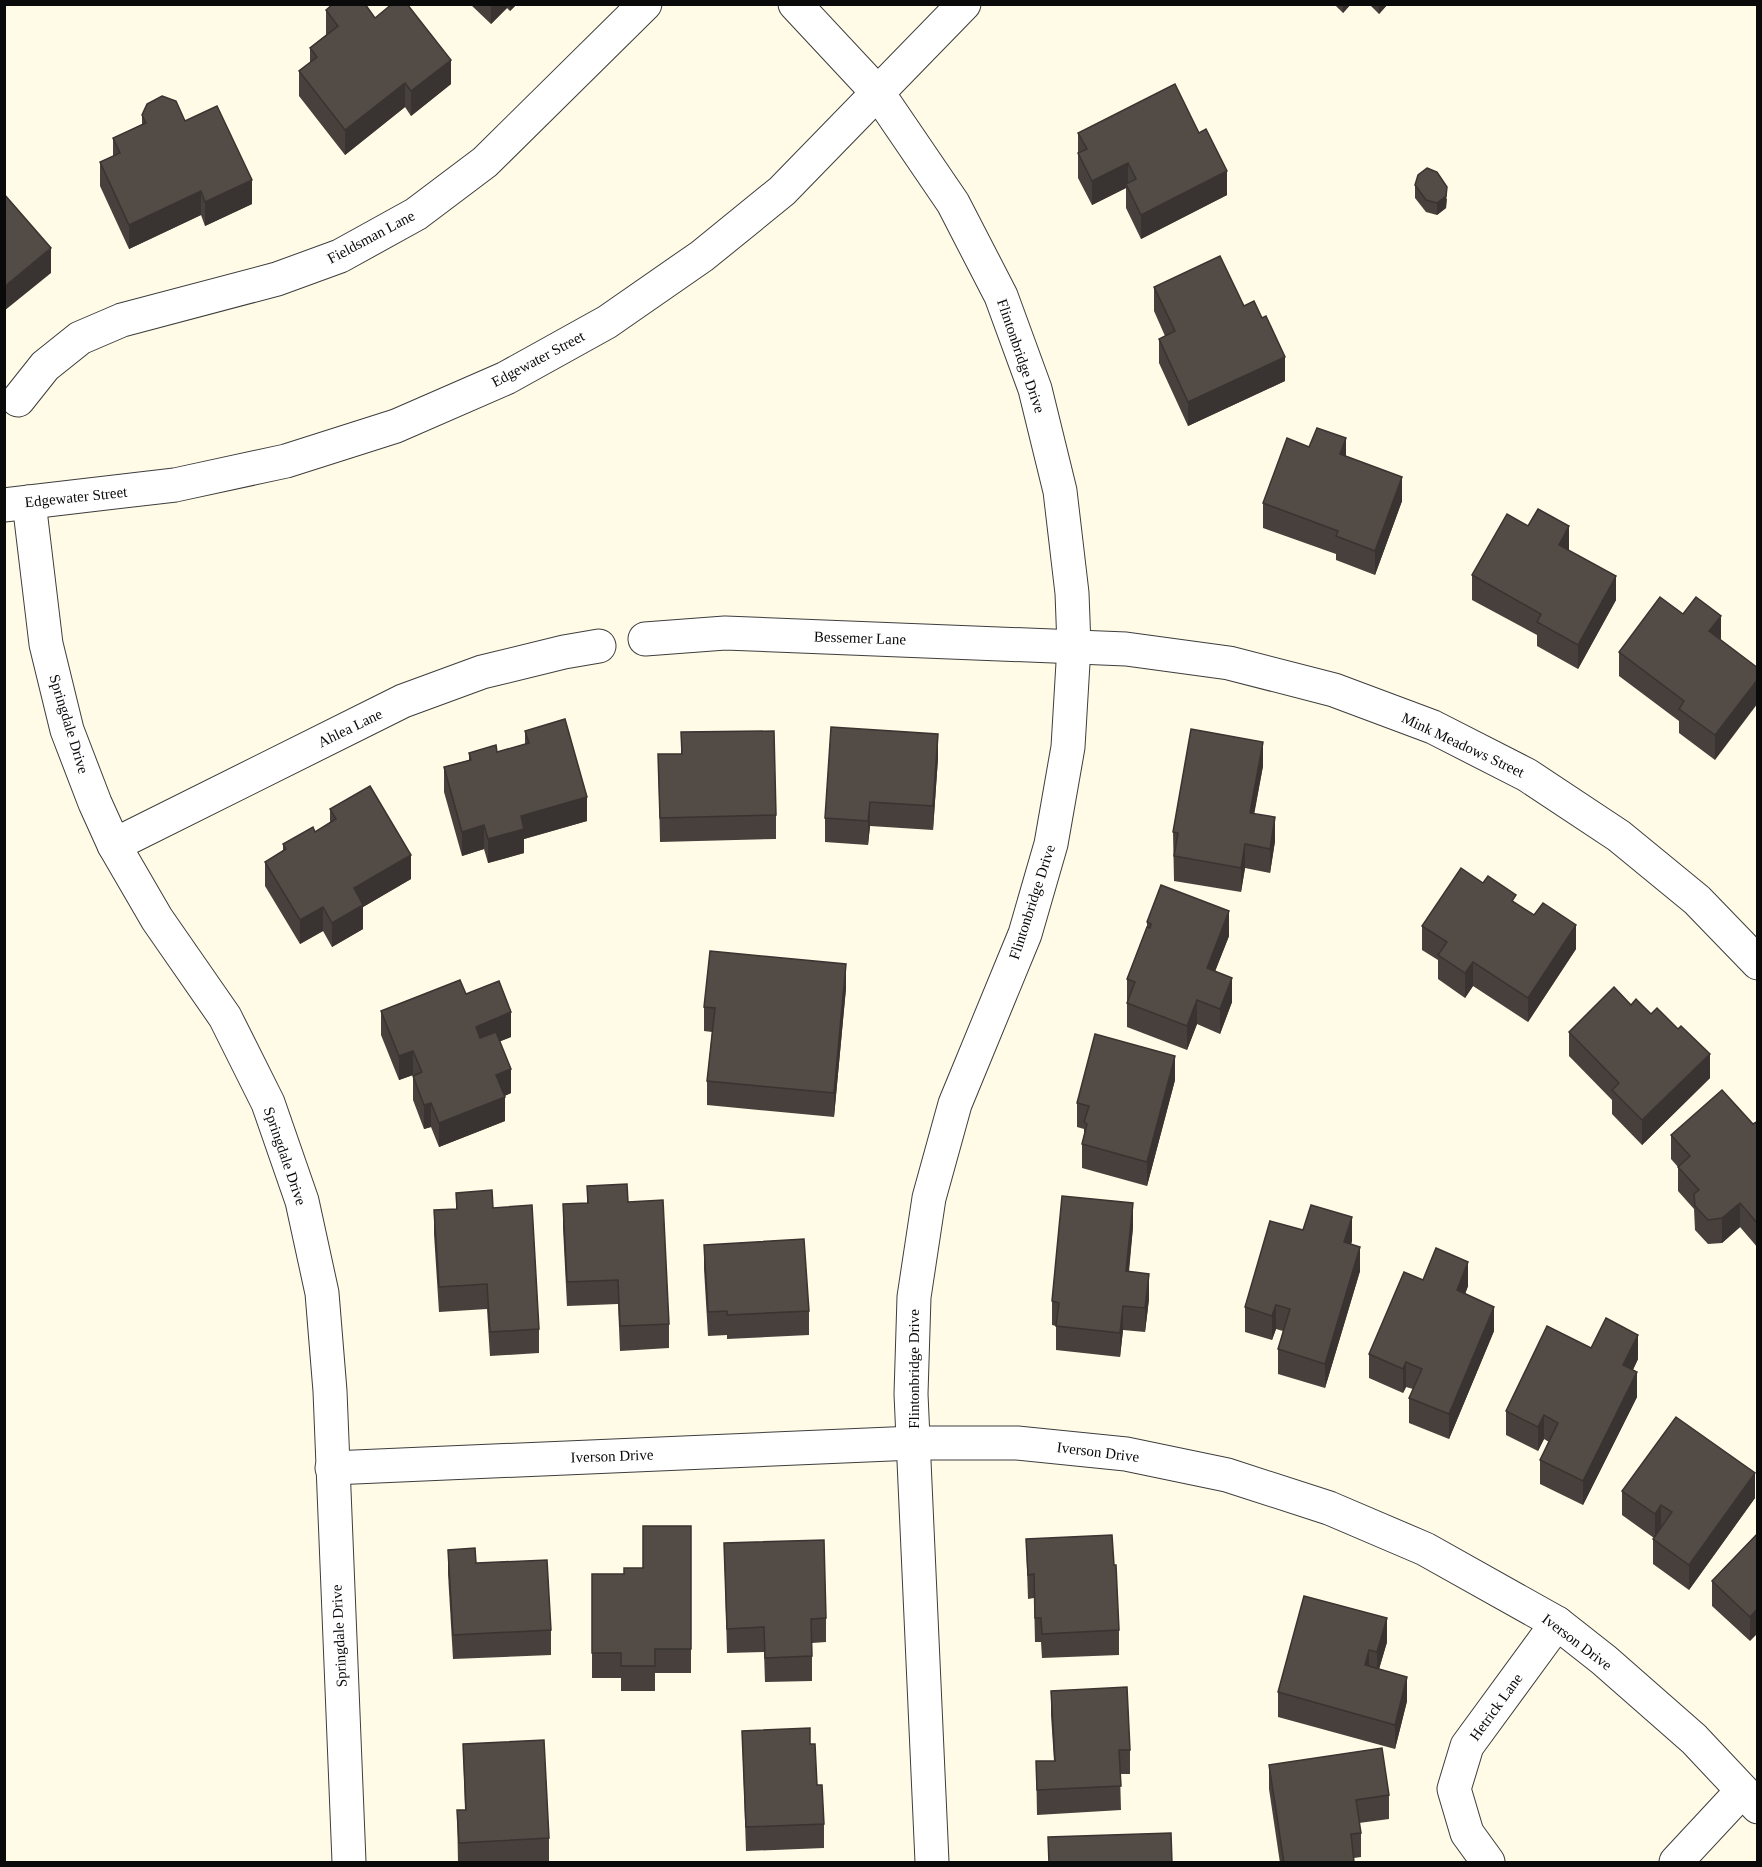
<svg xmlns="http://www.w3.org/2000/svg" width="1762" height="1867" viewBox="0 0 1762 1867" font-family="Georgia,serif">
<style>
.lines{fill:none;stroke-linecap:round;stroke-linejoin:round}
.minor-casing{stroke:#3d3d3d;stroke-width:35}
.minor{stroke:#fff;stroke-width:33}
.wall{fill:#47403c}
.shaded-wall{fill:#393431}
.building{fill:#524b46;stroke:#393431;stroke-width:1.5}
.labels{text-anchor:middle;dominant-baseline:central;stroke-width:6;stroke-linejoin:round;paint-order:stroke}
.street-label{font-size:15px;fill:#0a0a0a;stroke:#fff}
</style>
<rect width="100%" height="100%" fill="#fffbe6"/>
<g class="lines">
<g class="minor-casing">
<g id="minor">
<path d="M795,4l83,89 75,110 48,93 34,93 25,102 12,102 2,53 -6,101 -17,97 -26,90 -70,170 -26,94 -15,99 -3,97 21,468"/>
<path d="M18,400l27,-34 35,-28 42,-18 155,-41 63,-23 76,-42 69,-52 160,-158"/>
<path d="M29,502l17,142 21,86 28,73 19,42 43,74 68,98 43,86 34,98 20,92 8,98 19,471"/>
<path d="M4,505l171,-20 111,-24 110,-35 110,-48 101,-56 95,-66 80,-65 182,-187"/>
<path d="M645,639l80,-6 401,16 103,14 105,27 99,37 94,48 92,61 78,64 61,63"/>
<path d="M114,845l289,-144 79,-29 82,-20 35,-6"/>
<path d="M332,1468l582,-25h103l109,11 101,21 102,33 96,41 132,74 47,37 90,79 64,68"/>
<path d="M1488,1862l-21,-29 -13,-44 13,-43 90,-123"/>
<path d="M1676,1862l66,-71"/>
</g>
</g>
<use href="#minor" class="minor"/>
</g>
<g class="wall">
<path d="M470,4h47l-7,7 -3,-3 -16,16z"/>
<path d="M1334,4h17l-8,9z"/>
<path d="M1369,4h19l-9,10z"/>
<path d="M326,10l49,8 76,66 -40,32 -6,-9 -60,48 -46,-59v-25l11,-8v-15l16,-13z"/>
<path d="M142,115l43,6 67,83 -47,22 -4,-11 -72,34 -29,-63v-24l13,-6v-18l29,-14z"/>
<path d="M1078,133l149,62 -86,44 -15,-31v-20l-34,17 -14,-27z"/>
<path d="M1415,185l32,14 -1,9 -9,7 -11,-3 -11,-14z"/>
<path d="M1154,287l90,19 41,75 -97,45 -29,-63v-24l6,-3 -11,-25z"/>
<path d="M1309,447l37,9 56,45 -27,74 -39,-15v-6l-73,-26v-25z"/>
<path d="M1569,550l47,50 -38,69 -41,-23v-11l-65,-35v-25z"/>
<path d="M1683,614l38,26 -6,120 -36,-27v-12l-60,-45v-24z"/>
<path d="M525,731l62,90 -63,18v14l-36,10 -4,-14 -22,7 -18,-64v-25l25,-7v-7l28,-1 28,-8z"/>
<path d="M681,732l95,83v24l-116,3 -2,-88h23z"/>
<path d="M938,758l-5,72 -63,-4 -2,19 -43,-3v-24z"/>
<path d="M1263,766l-9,47 21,28 -5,32 -25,-5 -4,24 -67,-11 -1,-49z"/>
<path d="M330,809l81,70 -48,28v22l-31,18 -9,-16 -23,13 -35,-58v-24l18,-11v-7l32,-12 15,-10z"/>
<path d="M1483,883l33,20 60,46 -48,73 -55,-36 -8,12 -27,-19v-19l-16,-10v-24z"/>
<path d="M1147,922l82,14 -14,35 17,31 -12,32 -23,-10 -10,26 -60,-23v-48l20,-52z"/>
<path d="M846,988l-12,129 -127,-12v-24l5,-49 -8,-1v-24z"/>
<path d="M466,994l45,43 -11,4 11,52 -7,3 1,25 -66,26 -8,-20 -7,2 -11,-29v-25l-14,5 -18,-45v-24z"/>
<path d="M1631,1005l79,73 -68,67 -30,-31v-14l-43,-44v-24z"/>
<path d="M1175,1080l-28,106 -65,-18v-24l2,-9v-6l-7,-2v-24z"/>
<path d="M1758,1121v127l-18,-21 -18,16 -14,1 -13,-14 -1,-21 -16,-18v-24l-7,-8v-24l82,-11z"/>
<path d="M587,1186l41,16 41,122v24l-49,3 -2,-47 -51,2 -4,-78v-24l24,-1z"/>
<path d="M456,1193l37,15 46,121v24l-49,3 -3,-47 -48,3 -5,-78v-24l22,-1z"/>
<path d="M1133,1227l-4,45 20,27 -4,33 -22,-2 -3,27 -64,-7v-24l-4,-1v-24z"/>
<path d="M1303,1230l49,11 -1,3 9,27 -35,117 -47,-14v-25l5,-18 -7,-2 -4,11 -27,-8v-25z"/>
<path d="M704,1245l105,66v24l-82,4v-4l-19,1 -4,-67z"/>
<path d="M1423,1280l45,6 -3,8 29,37 -45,108 -40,-16v-25l4,-9 -7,-2 -3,6 -34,-15v-24z"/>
<path d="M1591,1348l47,11 -5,11 4,27 -54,108 -43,-21v-24l9,-18 -5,-3 -6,12 -32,-16v-24z"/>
<path d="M1622,1491l133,7 -66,92 -36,-26v-25l1,-1 -32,-23z"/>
<path d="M691,1526v147h-36v18h-34v-13h-29v-104h32l19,-6z"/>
<path d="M1758,1533l-8,108 -38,-35v-25z"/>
<path d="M1026,1539l88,26 5,65v25l-77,3 -1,-16h-6l-1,-44 -6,1z"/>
<path d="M724,1543l102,75v24l-14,1v38l-47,1 -1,-30 -37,1z"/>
<path d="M448,1550l28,13 75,67v25l-98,4 -5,-85z"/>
<path d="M1387,1642l-8,27 28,32 -12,48 -117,-32v-25z"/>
<path d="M1051,1691l79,59v24h-10l1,36 -84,5 -1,-54h18l-3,-46z"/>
<path d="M742,1731l68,13 14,80v24l-78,3z"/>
<path d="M463,1744l86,94v24l-91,1 -1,-53h8z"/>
<path d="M1269,1765l120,30v24l-30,4 2,10v24l-7,1v5h-74l-11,-74z"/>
</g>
<g class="shaded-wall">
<path d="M491,4h16v4l-16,16z"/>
<path d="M510,4h7l-7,7z"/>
<path d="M1343,4h8l-8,9z"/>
<path d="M1379,4h9l-9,10z"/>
<path d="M451,60v24l-40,32v-25z"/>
<path d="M405,83v24l-60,48v-25z"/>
<path d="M1128,163v24l-2,-3v4l-34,17v-24z"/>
<path d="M1227,171v24l-86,44v-24z"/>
<path d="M252,180v24l-47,22v-24z"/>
<path d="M1447,187l-1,21 -9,7v-12z"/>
<path d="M201,191v24l-72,34v-24z"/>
<path d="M51,248v25l-47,38v-24z"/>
<path d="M1285,357v24l-97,45v-24z"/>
<path d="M1346,438v24l-6,-8z"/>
<path d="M1402,477v24l-27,74v-24z"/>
<path d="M1569,526v25l-10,-6z"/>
<path d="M1616,576v24l-38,69v-24z"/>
<path d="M1721,616v24l-12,-9z"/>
<path d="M1758,679v24l-43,57v-25z"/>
<path d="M938,734v24l-5,72v-24z"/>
<path d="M1263,742v24l-13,71v-24z"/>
<path d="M587,797v24l-63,18v14l-36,10v-24l33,-23z"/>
<path d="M870,802v24l-2,19v-24z"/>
<path d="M1275,817v24l-5,32v-24z"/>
<path d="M484,825v24l-22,7v-24z"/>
<path d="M1245,844v24l-4,24v-24z"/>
<path d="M411,855v24l-48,28v22l-31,18v-24l22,-35z"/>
<path d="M323,907v24l-23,13v-24z"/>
<path d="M1229,911v25l-22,56v-24z"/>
<path d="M1576,925v24l-48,73v-24z"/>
<path d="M1473,962v24l-8,12v-25z"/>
<path d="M846,964v24l-12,129v-24z"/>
<path d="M1232,978v24l-12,32v-25z"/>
<path d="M1197,1000v24l-10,26v-24z"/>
<path d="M511,1012v25l-35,14v-24z"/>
<path d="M413,1051v24l-14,5v-24z"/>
<path d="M1710,1054v24l-68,67v-25z"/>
<path d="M1175,1056v24l-28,106v-24z"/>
<path d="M511,1069v24l-15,7v-25z"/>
<path d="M505,1097v24l-66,26v-24z"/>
<path d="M431,1103v24l-7,2v-24z"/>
<path d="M1133,1203v24l-7,69v-25z"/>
<path d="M1740,1203v24l-18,16v-25z"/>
<path d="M1352,1217v24l-8,25v-24z"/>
<path d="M1360,1247v24l-35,117v-24z"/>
<path d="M1468,1262v24l-11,29v-25z"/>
<path d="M1149,1274v25l-4,33v-24z"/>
<path d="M1276,1305v24l-4,11v-24z"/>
<path d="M1123,1306v24l-3,27v-24z"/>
<path d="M1494,1307v24l-45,108v-25z"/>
<path d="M1638,1335v24l-15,31v-25z"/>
<path d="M1406,1362v25l-3,6v-24z"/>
<path d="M1637,1372v25l-54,108v-24z"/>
<path d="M1544,1415v24l-6,12v-24z"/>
<path d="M1755,1473v25l-66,92v-25z"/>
<path d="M1661,1505v24l-6,9v-24z"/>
<path d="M1758,1608v25l-8,8v-24z"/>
<path d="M1387,1618v24l-10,34v-24z"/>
<path d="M1369,1650v25l-4,-10z"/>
<path d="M1407,1677v24l-12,48v-24z"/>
</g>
<g class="building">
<path d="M333,4h32l10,14 17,-14h15l44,56 -40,31 -6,-8 -60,47 -46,-59 18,-14 -7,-9 28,-22 -12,-16z"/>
<path d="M1175,84l24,49 7,-4 21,42 -86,44 -15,-31 10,-5 -8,-16 -36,18 -14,-28 9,-4 -9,-16z"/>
<path d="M162,96l14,5 9,20 32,-15 35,74 -47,22 -4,-11 -72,34 -29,-63 20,-9 -7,-15 33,-15 -4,-8 5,-11z"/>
<path d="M1427,168l10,4 10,15 -1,9 -9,7 -11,-3 -11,-15 3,-10z"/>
<path d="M4,194l47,54 -47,39z"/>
<path d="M1220,256l24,50 10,-5 8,17 4,-2 19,41 -97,45 -29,-63 16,-8 -21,-44z"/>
<path d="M1317,428l29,10 -6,16 62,23 -27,74 -39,-15 2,-5 -75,-28 24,-65 22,9z"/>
<path d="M1538,509l31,17 -10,19 57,31 -38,69 -41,-23 4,-8 -69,-39 35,-61 21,12z"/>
<path d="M1660,597l23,17 13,-17 25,19 -12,15 49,37v11l-43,56 -36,-26 5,-8 -65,-49z"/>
<path d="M565,719l22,78 -66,19 3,13 -36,10 -4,-14 -22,7 -18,-65 27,-7 -2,-7 27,-8 1,7 32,-9 -4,-12z"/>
<path d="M831,727l107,7 -5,72 -63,-4 -2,19 -43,-3z"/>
<path d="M1191,729l72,13 -13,71 25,4 -5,32 -25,-5 -4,24 -67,-12 4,-23 -5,-1z"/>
<path d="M774,731l2,84 -116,3 -2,-64h24l-1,-22z"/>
<path d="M370,786l41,69 -57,33 9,17 -31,18 -9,-16 -23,13 -35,-58 21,-13 -3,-5 30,-17 2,5 21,-13 -6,-10z"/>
<path d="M1461,868l22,15 5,-7 28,19 -4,6 22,14 9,-12 33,22 -48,73 -55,-36 -8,11 -27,-18 9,-13 -25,-16z"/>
<path d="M1161,885l68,26 -22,57 25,10 -12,31 -23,-9 -10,26 -60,-23 8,-21 -8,-3 20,-52 3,1 1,-4 -4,-2z"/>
<path d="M710,951l136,13 -12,129 -127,-12 8,-73 -11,-1z"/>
<path d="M460,980l6,14 33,-13 12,31 -35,15 4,11 16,-6 15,37 -15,6 9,22 -66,26 -8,-20 -7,2 -11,-29 9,-4 -9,-21 -14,5 -18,-45z"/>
<path d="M1614,987l17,18 5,-6 15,15 6,-6 21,21 3,-3 29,28 -68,66 -30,-30 7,-7 -50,-51z"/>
<path d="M1095,1034l80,22 -28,106 -65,-18 5,-20 -3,-2 5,-16 -12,-3z"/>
<path d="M1722,1090l31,34 5,-3v103l-18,-21 -18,15 -14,2 -13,-14 -1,-12 5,-4 -21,-23 12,-11 -19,-21z"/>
<path d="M627,1184l1,18 35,-2 6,124 -49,2 -2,-46 -51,2 -4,-78 25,-1 -1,-17z"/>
<path d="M492,1190l1,18 39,-3 7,124 -49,3 -3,-48 -48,3 -5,-77 23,-1 -1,-16z"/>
<path d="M1062,1196l71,7 -7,68 23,3 -4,34 -22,-2 -3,27 -64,-7 3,-23 -7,-2z"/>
<path d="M1311,1205l41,12 -8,25 16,5 -35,117 -47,-15 12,-40 -14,-4 -4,11 -27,-9 25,-86 33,9z"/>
<path d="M804,1239l5,72 -82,4v-4l-19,1 -4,-67z"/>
<path d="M1436,1248l32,14 -11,28 37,17 -45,107 -40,-16 13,-29 -16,-7 -3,7 -34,-15 35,-82 19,8z"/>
<path d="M1606,1318l32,17 -15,30 14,7 -54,109 -43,-21 18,-37 -14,-8 -6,12 -32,-16 41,-85 44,22z"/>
<path d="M1676,1417l79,56 -66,92 -36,-26 19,-27 -11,-7 -6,9 -33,-23z"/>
<path d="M643,1526h48v123h-36v17h-34v-13h-29v-79h32v-6h19z"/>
<path d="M1758,1533v75l-8,9 -38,-36z"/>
<path d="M1112,1535l2,30h2l3,65 -77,4 -1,-16h-6l-1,-44 -6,1 -2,-36z"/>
<path d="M824,1540l2,78 -15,1 1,37 -47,2 -1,-31 -37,2 -3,-86z"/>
<path d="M475,1548l1,15 71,-3 4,70 -98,5 -5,-85z"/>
<path d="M1304,1596l83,22 -10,34 -8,-2 -4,15 42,12 -12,48 -117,-33z"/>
<path d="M1127,1687l3,63h-11l2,36 -84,4 -1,-29h19l-4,-70z"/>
<path d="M810,1728v16h5l2,41h5l2,39 -78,3 -4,-96z"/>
<path d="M544,1740l5,98 -90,5 -2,-33h9l-3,-66z"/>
<path d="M1382,1748l7,47 -33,5 5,33 -10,1 3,28 -6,1h-64l-15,-98z"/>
<path d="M1171,1833l1,30h-123l-1,-26z"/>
</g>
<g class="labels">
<g class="street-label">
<text transform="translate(371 237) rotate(-28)">Fieldsman Lane</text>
<text transform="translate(1021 356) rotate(71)">Flintonbridge Drive</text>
<text transform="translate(538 359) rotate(-28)">Edgewater Street</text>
<text transform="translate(76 497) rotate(-6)">Edgewater Street</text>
<text transform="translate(860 638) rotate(2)">Bessemer Lane</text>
<text transform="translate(69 724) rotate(73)">Springdale Drive</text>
<text transform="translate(350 728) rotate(-26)">Ahlea Lane</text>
<text transform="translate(1463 745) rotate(25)">Mink Meadows Street</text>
<text transform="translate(1032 902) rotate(-72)">Flintonbridge Drive</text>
<text transform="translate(285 1156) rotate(71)">Springdale Drive</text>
<text transform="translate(914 1369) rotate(-90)">Flintonbridge Drive</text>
<text transform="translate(1098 1452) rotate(7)">Iverson Drive</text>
<text transform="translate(612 1456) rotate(-2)">Iverson Drive</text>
<text transform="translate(339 1636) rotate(-93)">Springdale Drive</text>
<text transform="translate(1577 1642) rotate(37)">Iverson Drive</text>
<text transform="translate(1496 1707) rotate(-54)">Hetrick Lane</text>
</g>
</g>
<rect width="1762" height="1867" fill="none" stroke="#0a0a0a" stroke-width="12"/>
</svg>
